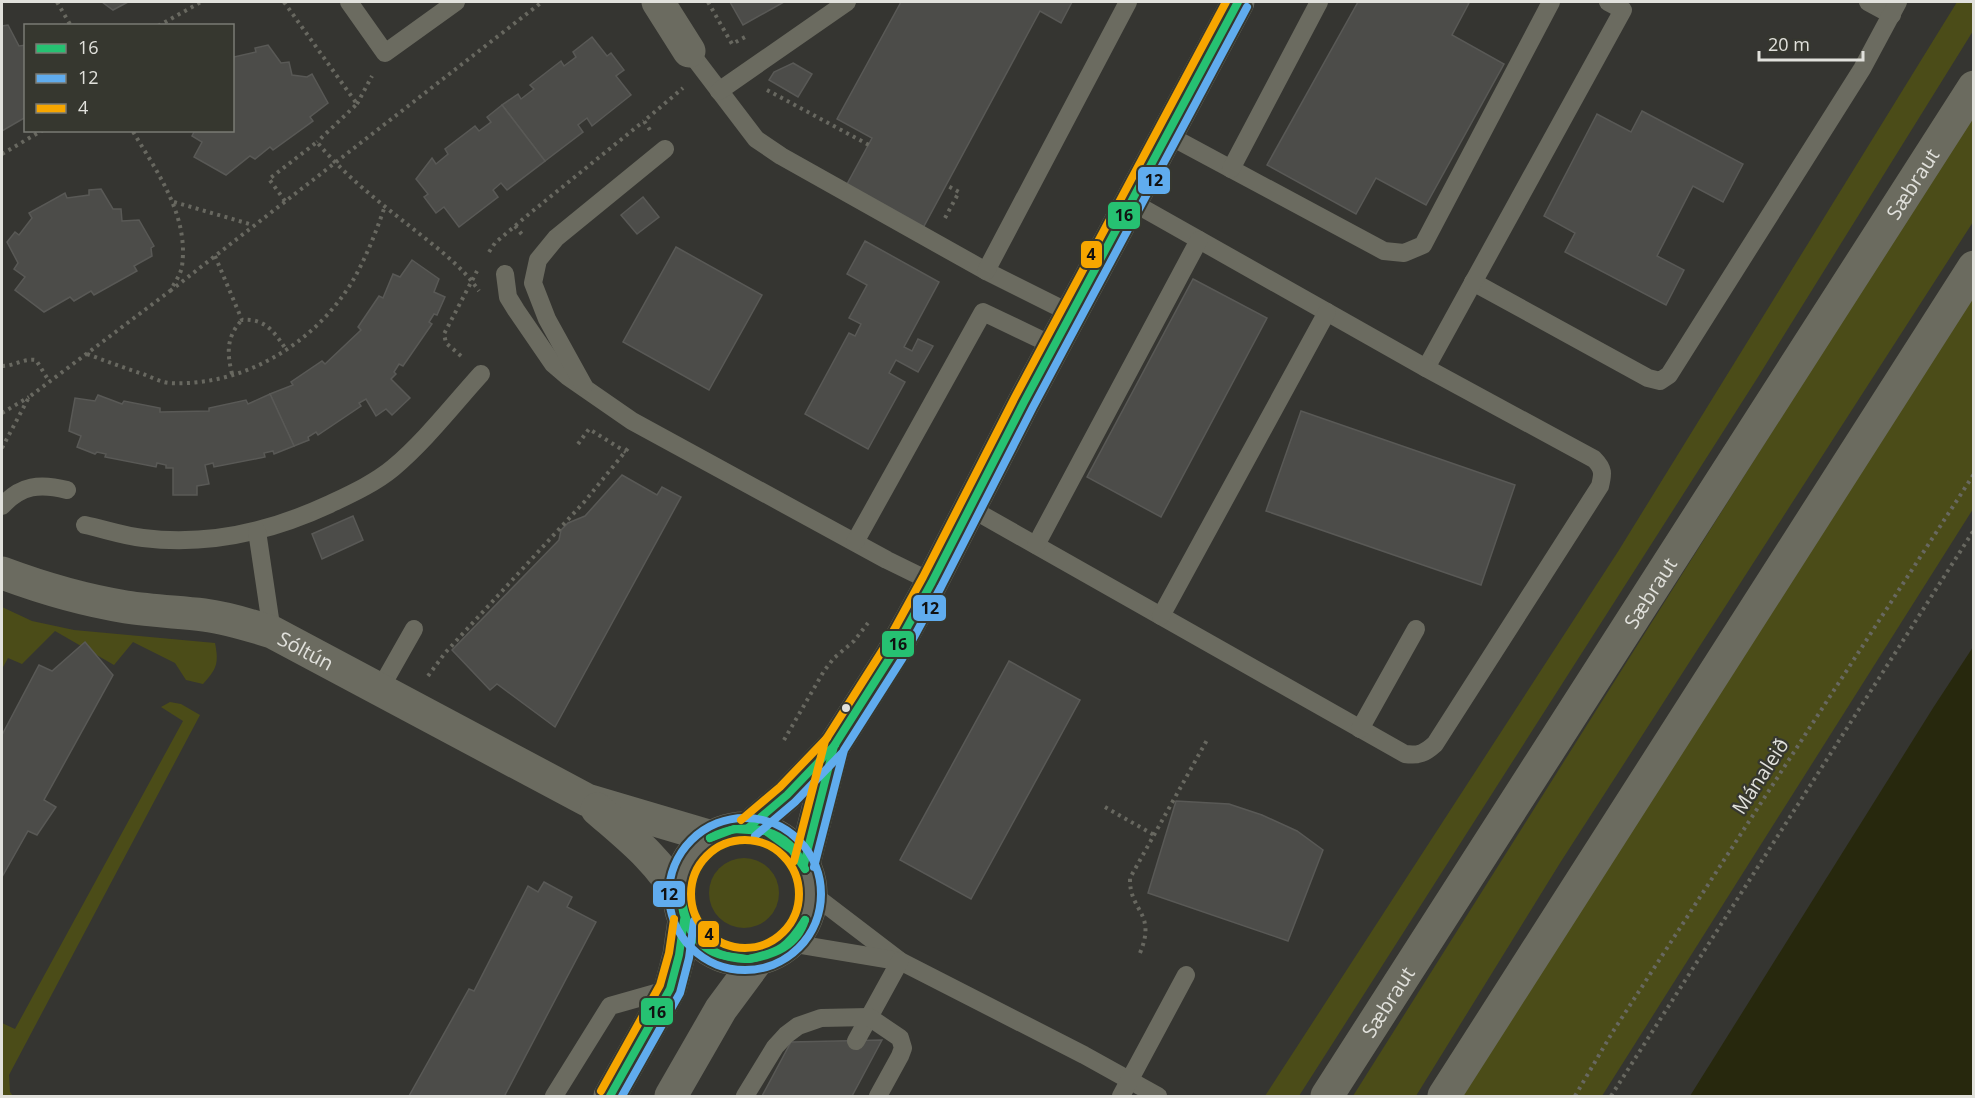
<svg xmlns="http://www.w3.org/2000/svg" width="1975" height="1098" viewBox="0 0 1975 1098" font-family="'Open Sans',sans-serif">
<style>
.green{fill:#4b4c18}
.water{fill:#27280d}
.building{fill:#4c4c49;stroke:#595956;stroke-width:1.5}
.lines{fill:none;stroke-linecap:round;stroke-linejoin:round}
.path{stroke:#686860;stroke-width:4;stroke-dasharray:3 4.5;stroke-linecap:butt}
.service{stroke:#6b6b60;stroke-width:18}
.minor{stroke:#6b6b60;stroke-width:33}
.tertiary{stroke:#6b6b60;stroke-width:33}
.primary{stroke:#6b6b5f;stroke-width:33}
.bus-1-casing{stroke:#36372f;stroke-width:12}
.bus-2-casing{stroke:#36372f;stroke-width:12}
.bus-3-casing{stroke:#36372f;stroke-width:12}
.bus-1{stroke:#26c172;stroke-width:8}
.bus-2{stroke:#60acee;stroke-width:8}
.bus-3{stroke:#f7a600;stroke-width:8}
.bus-dot{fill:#e1e1dc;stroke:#36372f;stroke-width:2}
.labels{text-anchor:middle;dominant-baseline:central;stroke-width:4.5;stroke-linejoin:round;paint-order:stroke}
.street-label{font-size:20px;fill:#e1e1dc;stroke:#36372f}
.line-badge{stroke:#36372f;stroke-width:2}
.pale-badge-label{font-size:16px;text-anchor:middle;font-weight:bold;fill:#111}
</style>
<rect width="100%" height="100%" fill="#353531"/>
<g class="green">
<path d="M1957,2h16v29l-215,346 -459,719h-34l354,-546z"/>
<path d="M1973,113v109l-413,641 -144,233h-63z"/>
<path d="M1973,297v212l-371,587h-140z"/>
<path d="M2,607l30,14 42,9 141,13c4,20 2,26 -12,41l-17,-4 -11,-17 -42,-21 -19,23 -59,-34 -33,33 -14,-6 -6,11z"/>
<path d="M170,702l11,2 19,11 -191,360 1,17 3,4h-11v-73l13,6 168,-308 -22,-14z"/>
<circle cx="744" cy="893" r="35"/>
</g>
<path class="water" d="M1973,647v449h-283l243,-388z"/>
<g class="building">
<path d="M102,2h26l-15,8z"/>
<path d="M730,2h54l-41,23z"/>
<path d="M901,2h171l-11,21 -21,-12 -117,217 -77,-42 26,-48 -35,-19z"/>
<path d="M1358,2h108l3,1 -17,32 52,29 -78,141 -50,-27 -20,36 -89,-49z"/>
<path d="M8,25l11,21 7,-1v72l-24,14v-105z"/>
<path d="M592,37l15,19 4,-3 13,17 -8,6 15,19 -39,31 -5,-8 -9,7 5,7 -38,29 -43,-56 16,-11 3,5 13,-10 -4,-4 31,-24 3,5 12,-9 -3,-5z"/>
<path d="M268,45l13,18 8,-1 3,13 15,2 5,-3 16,29 -18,14 3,4 -40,29 -3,-3 -15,12 -5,-3 -24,19 -32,-18 8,-15 -10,-6 3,-6h37v-75l2,2 22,-5 -1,-4z"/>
<path d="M793,63l19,11 -14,23 -29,-17 5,-8z"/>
<path d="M502,105l43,56 -38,29 -6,-7 -8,7 5,7 -39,30 -15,-20 -8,6 -12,-16 4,-3 -12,-15 16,-21 4,6 12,-10 -3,-5 30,-23 4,5 12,-9 -4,-5z"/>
<path d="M1642,111l101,53 -20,38 -30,-16 -36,70 27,14 -18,35 -101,-53 10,-19 -31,-17 53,-102 34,18z"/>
<path d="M101,189l12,20h8l1,12 17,-1 15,26 -3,2 1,8 -18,10 3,5 -43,24 -3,-4 -17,10 -4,-4 -26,15 -29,-22 10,-13 -11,-8 4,-6 -11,-21 8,-10 4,3 13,-17 -3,-5 36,-20 2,5 22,-3v-5z"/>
<path d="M643,197l16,20 -22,17 -16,-19z"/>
<path d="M865,241l74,41 -35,65 8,4 6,-12 15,7 -15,26 -22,-12 -7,13 16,9 -37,67 -63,-35 44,-81 6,3 6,-12 -12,-6 18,-33 -20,-11z"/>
<path d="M676,247l86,48 -53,95 -86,-48z"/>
<path d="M412,260l27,19 -5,13 11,5 -8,18 -3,-1 -5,8 3,2 -29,42 -4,-2 -5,8 2,2 -5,5 19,19 -18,17 -6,-6 -10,7 -10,-17 -7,4 2,3 -43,29 -2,-3 -8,5 1,3 -15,6 -24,-52 23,-9 -2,-3 31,-21 3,3 36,-34 -3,-3 21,-31 4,2 10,-24 7,3z"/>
<path d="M1193,279l74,39 -106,199 -74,-40z"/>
<path d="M270,394l24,52 -20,8 -1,-3 -9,2 1,4 -51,10 -1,-4 -8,2 4,19 -12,2v9h-24v-27h-7v-3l-9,-2 -1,4 -51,-10 1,-3 -9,-2 -2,2 -18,-7 4,-11 -12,-5 6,-33 20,3 3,-6 24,9 2,-3 36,7v4l49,-1v-3l37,-8 2,4z"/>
<path d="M1301,411l214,74 -34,100 -215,-74z"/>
<path d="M622,475l35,20 5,-8 19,10 -126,230 -58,-43 -7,6 -38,-40 107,-110 2,-10 7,-7 17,-7z"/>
<path d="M353,516l10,24 -41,19 -10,-25z"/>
<path d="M85,642l28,33 -69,125 12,7 -19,28 -9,-4 -26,46v-142l37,-70 13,6z"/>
<path d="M1009,661l71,39 -109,199 -71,-39z"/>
<path d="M1176,801l53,3 33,11 35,16 26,19 -35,91 -140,-48z"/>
<path d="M544,882l28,15 -5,10 29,15 -91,173 2,1h-98l60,-107 5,2 54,-105 10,6z"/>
<path d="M882,1040l-30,56h-90l29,-54z"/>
</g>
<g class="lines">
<g class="path">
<path d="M57,2l14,24"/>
<path d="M284,2l73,102 -40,38"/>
<path d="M708,2l24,42 15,-8"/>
<path d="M158,26l43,-24"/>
<path d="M767,90l102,55"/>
<path d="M357,104l15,-28"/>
<path d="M650,130l-6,-9 39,-33"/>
<path d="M2,154l41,-24"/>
<path d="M285,201l-16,-22 48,-37c27,33 62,60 95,86 24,19 50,38 67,63"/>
<path d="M174,202l79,23"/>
<path d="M945,218l14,-26 -13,-7"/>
<path d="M515,226l9,11"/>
<path d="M489,252l6,-9 34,-29 115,-93"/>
<path d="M215,256l27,64c24,-2 33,13 45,31"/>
<path d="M170,291l372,-289"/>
<path d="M87,354c19,7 37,14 56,20 8,3 17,8 26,9 74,4 145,-39 183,-101 14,-24 24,-50 33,-76"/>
<path d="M461,356l-15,-13 -2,-9 33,-63"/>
<path d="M2,366c12,0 22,-8 34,-6l13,21"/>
<path d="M232,374c-5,-21 -6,-37 10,-54"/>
<path d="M2,413l27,-16"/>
<path d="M578,444l11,-15 37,23"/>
<path d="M2,448l27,-51 141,-106c4,-7 11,-17 12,-25 7,-51 -25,-94 -50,-136"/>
<path d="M428,676l17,-23 140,-152 44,-54"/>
<path d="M784,740l40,-69 10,-13 20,-17 14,-18"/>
<path d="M1105,807l49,28"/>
<path d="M1140,953c17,-41 -11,-41 -10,-75l77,-138"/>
<path d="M1575,1096l37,-63 362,-559"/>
<path d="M1611,1096l363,-566"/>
</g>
<g class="service">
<path d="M349,2l36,51 71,-51"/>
<path d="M1868,2l24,13"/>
<path d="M689,51l67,88 25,17 205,115 86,43"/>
<path d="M719,91l128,-89"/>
<path d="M1168,135l216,116 20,2 19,-8 128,-243"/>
<path d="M1231,169l88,-167"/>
<path d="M986,271l142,-269"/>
<path d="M505,274l3,23 8,13 37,54 14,12 65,45 255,139 45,22"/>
<path d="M1473,282l175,96 12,3 9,-6 193,-306 36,-67"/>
<path d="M1426,368l197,-358 -15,-8"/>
<path d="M584,386l-37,-67 -14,-36 5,-23 18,-22 109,-89"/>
<path d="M2,506c19,-21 38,-23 65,-16"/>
<path d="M970,508l435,246c14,2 20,-1 30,-10l165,-258c3,-12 4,-17 -6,-27l-168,-91 -294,-166"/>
<path d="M85,525c19,4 39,11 58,13 64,8 129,-7 187,-34 21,-10 45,-21 63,-36 33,-28 59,-62 88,-94"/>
<path d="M257,531l15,101"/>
<path d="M855,542l128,-230 71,34"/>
<path d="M1036,545l163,-305"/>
<path d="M1161,616l166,-304"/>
<path d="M380,689l34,-60"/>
<path d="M1360,729l56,-100"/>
<path d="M811,893l89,68 184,94 74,41"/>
<path d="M790,943l108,18"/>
<path d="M856,1041l44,-80"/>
<path d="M554,1096l56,-90 60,-17"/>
<path d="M745,1096l30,-49 11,-12 12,-9 23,-8 48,-1 31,21 3,10 -3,8 -22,40"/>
<path d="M1121,1096l65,-121"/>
</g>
<g class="minor">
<path d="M658,2l31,49"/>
<path id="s1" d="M2,573c40,15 81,27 124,34 26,4 52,5 78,8 23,3 46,10 68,17l315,168 125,37"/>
<path d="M597,809c32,28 61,50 82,87"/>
</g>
<g class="tertiary">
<path d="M748,828l39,-33 47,-49 59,-93 39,-71 92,-180 214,-400"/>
<circle cx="745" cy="894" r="66"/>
<path d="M804,864l29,-115"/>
<path d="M610,1096l60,-107 9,-34 5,-35"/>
<path d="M671,1096l50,-87 37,-50"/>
</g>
<g class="primary">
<path id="s2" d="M1327,1096l647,-1009"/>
<path d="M1444,1096l530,-829"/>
</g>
<g class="bus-1-casing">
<g id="bus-1">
<path d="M748,828l39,-33 48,-50"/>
<path d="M767,832l25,18 13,19"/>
<path d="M710,838c35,-19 80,-10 95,31"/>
<path d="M710,838l24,-9 31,2"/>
<path d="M804,864l30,-118 59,-93 39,-71 92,-180 214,-400"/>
<path d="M681,892c2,24 11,53 37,62 8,3 19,3 28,5"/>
<path d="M681,892c0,41 24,65 65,67"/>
<path d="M749,959c25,-4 48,-13 56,-39"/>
<path d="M749,959c31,-7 39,-12 56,-39"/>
<path d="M610,1096l60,-107 9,-34 5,-35"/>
</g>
</g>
<g class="bus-2-casing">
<g id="bus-2">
<circle cx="745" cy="894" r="76"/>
<path d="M755,836l40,-34 48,-50"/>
<path d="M814,867l30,-117 58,-91 39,-72 92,-180 214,-400"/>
<path d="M622,1096l58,-103 9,-35 5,-37"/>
</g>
</g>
<g class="bus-3-casing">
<g id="bus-3">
<path d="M741,820l39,-33 47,-49"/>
<circle cx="745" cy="894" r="54"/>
<path d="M794,861l31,-120 59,-93 39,-71 92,-180 211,-395"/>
<path d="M601,1091l59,-106 9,-32 5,-34"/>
</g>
</g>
<use href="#bus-1" class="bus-1"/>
<use href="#bus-2" class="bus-2"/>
<use href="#bus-3" class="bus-3"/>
</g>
<circle class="bus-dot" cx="846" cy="708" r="5"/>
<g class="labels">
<g class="street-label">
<text stroke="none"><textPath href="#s2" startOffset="1084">Sæbraut</textPath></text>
<text stroke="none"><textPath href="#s2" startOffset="598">Sæbraut</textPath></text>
<text stroke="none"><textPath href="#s1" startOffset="316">Sóltún</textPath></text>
<text transform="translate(1760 776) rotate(-57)">Mánaleið</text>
<text stroke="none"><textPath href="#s2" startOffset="112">Sæbraut</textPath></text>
</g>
</g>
<g class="line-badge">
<rect x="1137" y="166" width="34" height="29" rx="6" fill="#60acee"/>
<rect x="1107" y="201" width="34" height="29" rx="6" fill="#26c172"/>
<rect x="1080" y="240" width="23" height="29" rx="6" fill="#f7a600"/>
<rect x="912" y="594" width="35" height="28" rx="6" fill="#60acee"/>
<rect x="881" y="630" width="34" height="28" rx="6" fill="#26c172"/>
<rect x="652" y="880" width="34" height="28" rx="6" fill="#60acee"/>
<rect x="697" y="920" width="23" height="28" rx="6" fill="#f7a600"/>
<rect x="640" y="997" width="34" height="29" rx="6" fill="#26c172"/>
</g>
<g class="pale-badge-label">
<text x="1154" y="186">12</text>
<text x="1124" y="221">16</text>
<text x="1091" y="260">4</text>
<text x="930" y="614">12</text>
<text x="898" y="650">16</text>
<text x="669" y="900">12</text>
<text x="709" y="940">4</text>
<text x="657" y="1018">16</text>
</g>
<rect width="1975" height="1098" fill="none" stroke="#e1e1dc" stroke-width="6"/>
<rect x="24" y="24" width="210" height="108" fill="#36372f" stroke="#7a7b74" stroke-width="1.5"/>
<rect x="36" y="44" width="30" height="9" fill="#26c172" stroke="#7a7b74" stroke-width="1.5"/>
<text x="78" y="54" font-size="18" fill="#e1e1dc">16</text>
<rect x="36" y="74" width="30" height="9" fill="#60acee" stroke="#7a7b74" stroke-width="1.5"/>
<text x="78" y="84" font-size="18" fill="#e1e1dc">12</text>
<rect x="36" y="104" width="30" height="9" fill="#f7a600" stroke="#7a7b74" stroke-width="1.5"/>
<text x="78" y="114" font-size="18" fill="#e1e1dc">4</text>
<path d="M1759 51v9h104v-9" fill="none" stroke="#e1e1dc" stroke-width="3"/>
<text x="1768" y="51" font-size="18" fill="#e1e1dc" stroke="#36372f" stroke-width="4.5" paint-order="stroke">20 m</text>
</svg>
